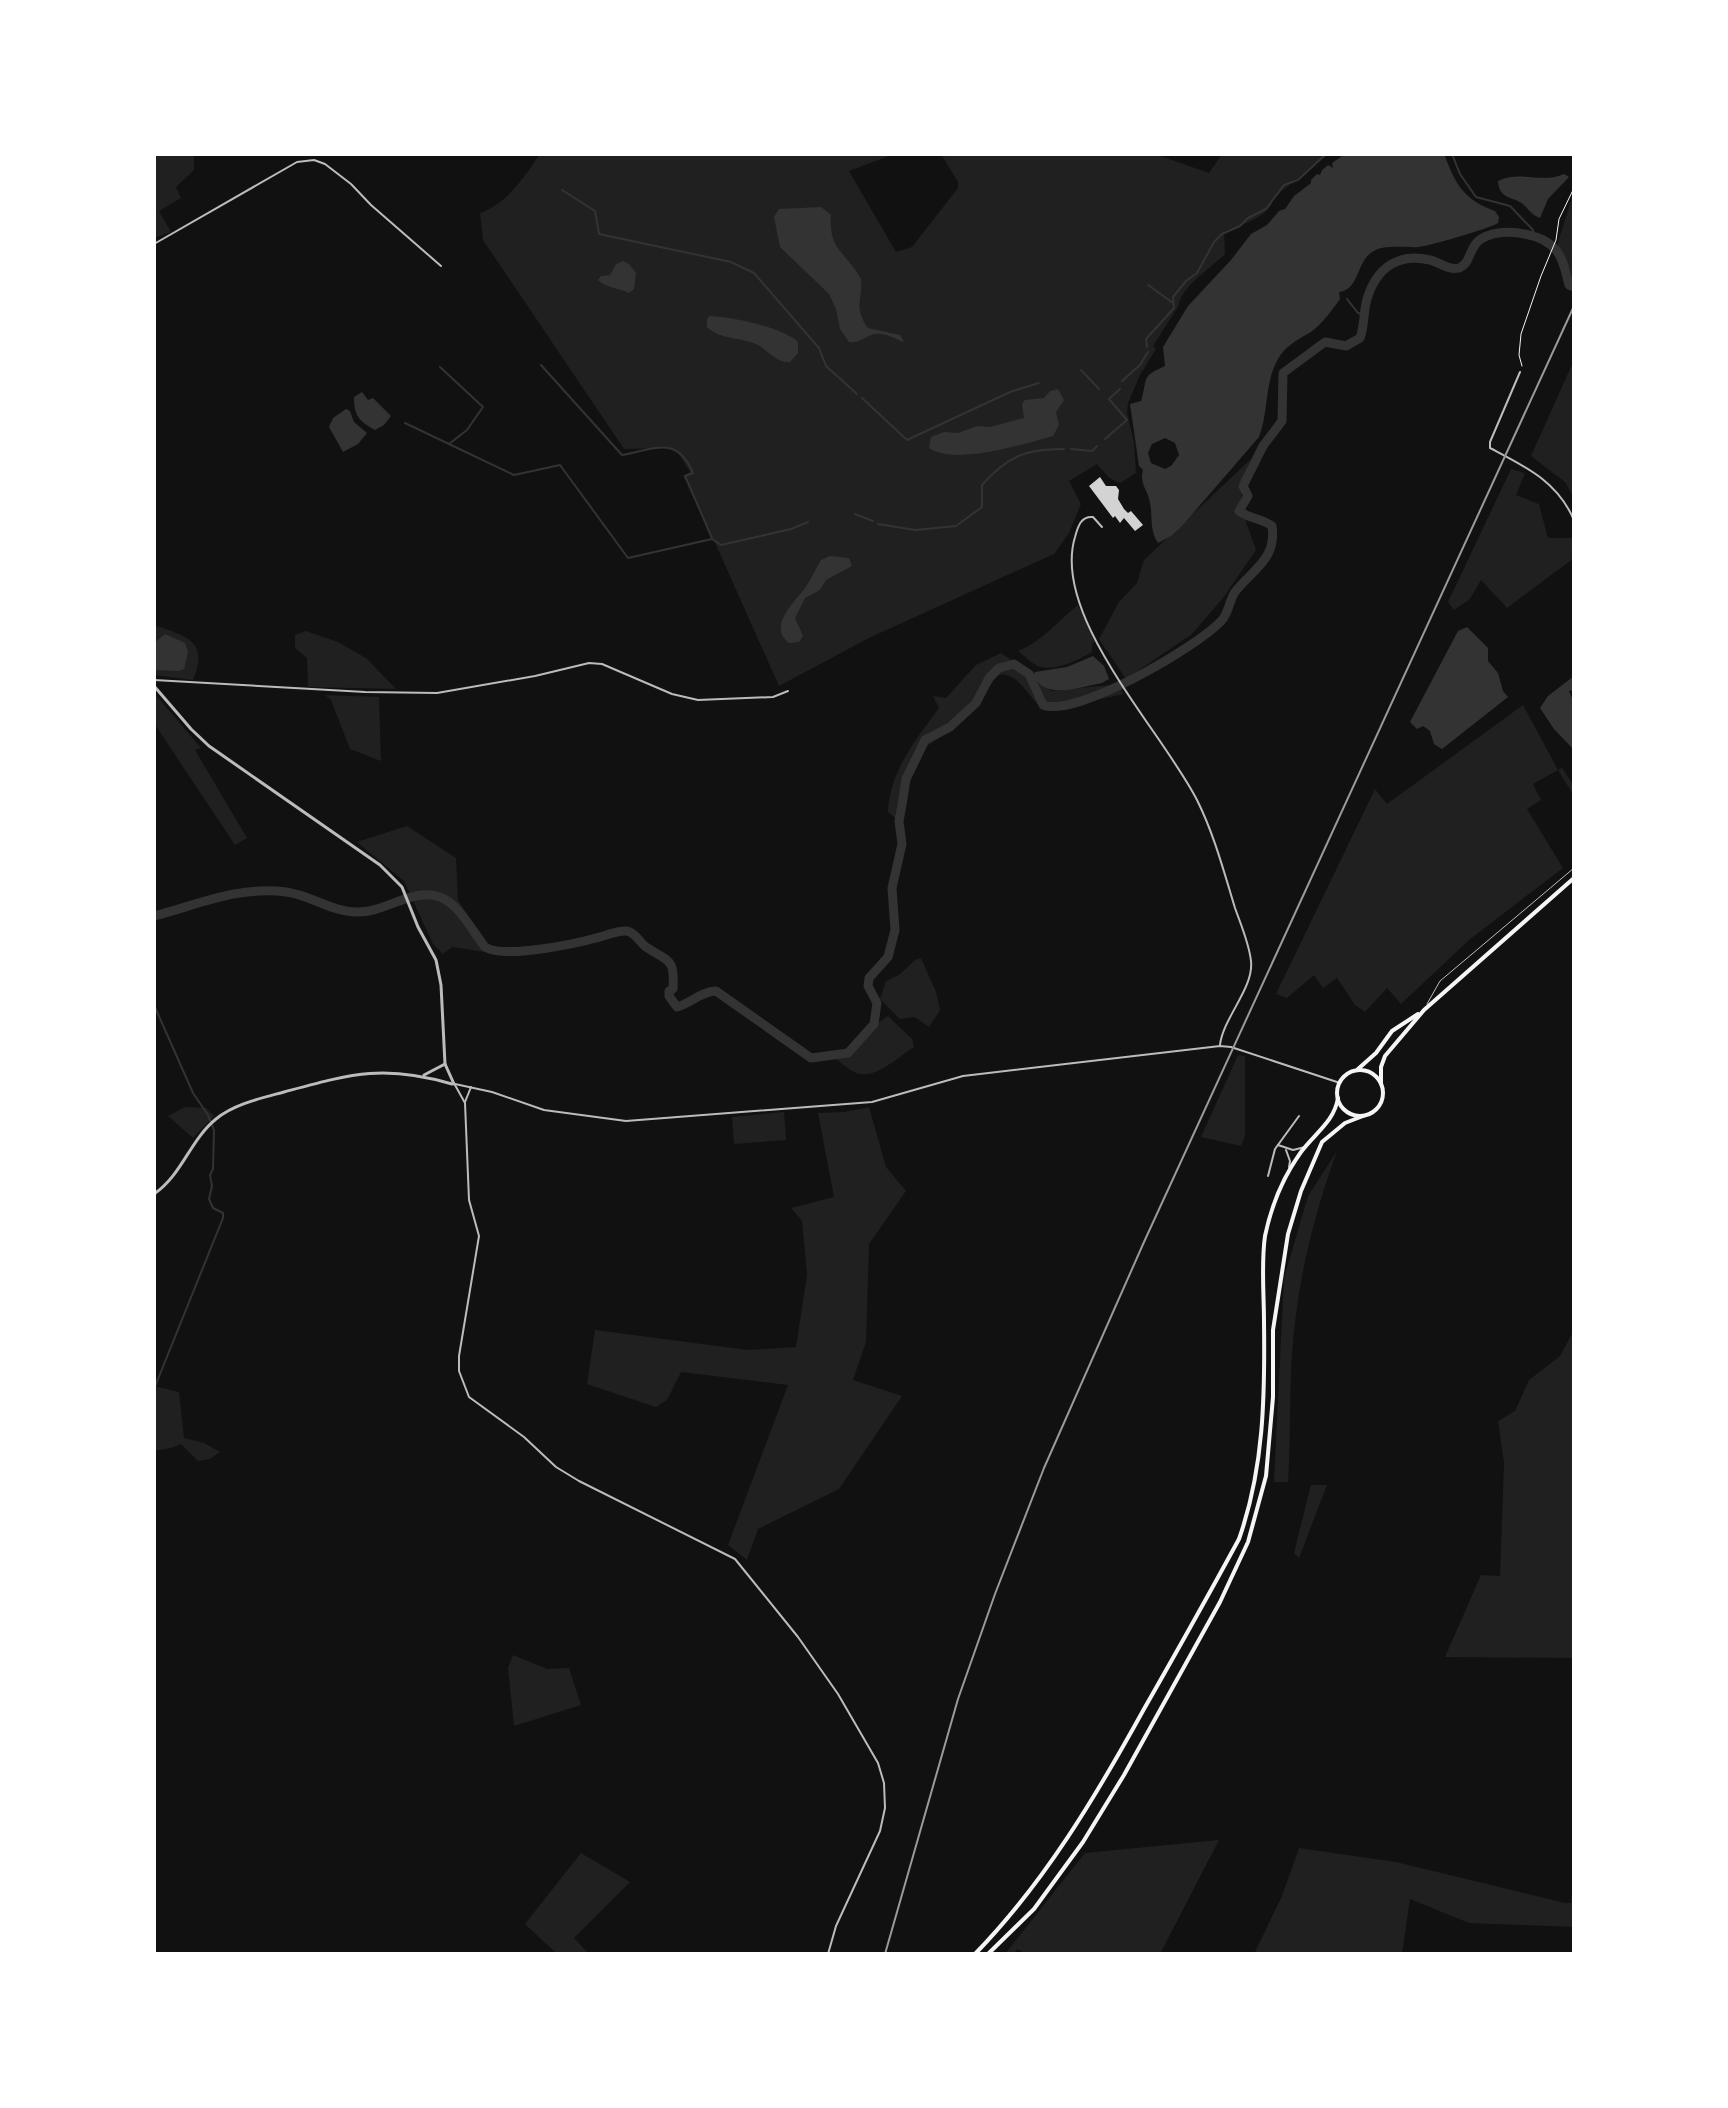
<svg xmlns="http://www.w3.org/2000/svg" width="1728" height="2108" viewBox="0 0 1728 2108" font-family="'DejaVu Sans',sans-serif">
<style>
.green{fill:#202020}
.water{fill:#333;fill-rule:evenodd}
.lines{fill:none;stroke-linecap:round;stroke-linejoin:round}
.stream{stroke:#333;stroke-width:2}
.river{stroke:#333;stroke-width:9}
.building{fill:#d3d3d3}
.path{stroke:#f5f5f5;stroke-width:1}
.service{stroke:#bcbcbc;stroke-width:1}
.minor{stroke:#bcbcbc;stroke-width:2}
.tertiary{stroke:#bcbcbc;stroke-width:3}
.trunk{stroke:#f5f5f5;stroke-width:4}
.rail{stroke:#9a9a9a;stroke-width:2}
</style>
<rect width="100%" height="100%" fill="#111"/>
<g class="green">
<path d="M154,154h40v16l-18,17 5,11 -22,13 12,21 -17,6z"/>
<path d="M540,154h354l-45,17 47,81 16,-5 46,-59v-6l-17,-28h214l54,19 13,-19h107l-55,43c-4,21 -32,27 -50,35l1,22c-12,12 -45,34 -46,51l-26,41 3,3 -16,26 -12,28 -1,10 7,29 2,31 -16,10 -11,-5 -12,-14 -28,17 12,23 -12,29 -15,21 -185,84 -90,48 -87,-195 -9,-15 7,-4 -12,-19 -11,-5 -43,1 -141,-209 -3,-27c29,-11 43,-35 60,-59z"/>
<path d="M1574,192v91l-3,-1 -5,-21 -9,-16z"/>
<path d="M1574,360v138l-9,-16 -34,-26z"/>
<path d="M1251,459l-11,26 6,37 10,28 -33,48 -31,36 -66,45 -27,-40 20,-37 18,-19 7,-23z"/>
<path d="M1511,469l14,4 -9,22 23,9 9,34h26v20l-67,50 -26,-28 -11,19 -16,11 -6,-8z"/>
<path d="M1078,605l17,36 -3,3v8c-14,8 -35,19 -52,15 -7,-2 -15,-11 -22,-16 25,-10 40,-30 60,-46z"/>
<path d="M154,625c32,11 56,16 39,55l-39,-5z"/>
<path d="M306,631l32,11 28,16 30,31 -88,-2 -1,-29 -12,-10v-13z"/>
<path d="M1001,653l32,22 3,7 16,9 67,-7 4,10 -74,17c-21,-7 -27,-41 -52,-36l-13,21 -28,31 -29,19 -18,38 -6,36 -2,3 -13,-11c1,-40 29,-74 51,-104l-6,-12 13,2 30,-33z"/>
<path d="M154,693l47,55 -6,2 52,88 -12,7 -81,-122z"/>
<path d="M325,695l54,2 2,64 -31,-12 -19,-49z"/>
<path d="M1523,705l35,65 4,-2 12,18v10l-16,-26 -25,14 8,16 -14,9 36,59 -94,72 -68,64 -14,-16 -22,24 -10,-7 -18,-27 -14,10 -9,-13 -27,23 -11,-4 99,-205 12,15z"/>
<path d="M407,826l49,32 2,42 34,53 -40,-6 -9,7 -10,-10 -29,-63 -47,-39z"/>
<path d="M921,958l15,34 4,18 -11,17 -14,-10 -15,2 -20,-20 6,-18 13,-6 16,-15z"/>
<path d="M888,1016l24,23 2,8c-15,9 -40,35 -60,25 -8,-4 -13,-11 -22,-15 25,-7 35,-28 56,-41z"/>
<path d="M1238,1055l7,1v80l-4,10 -40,-9z"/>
<path d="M185,1107l21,1 8,8 -21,22 -25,-22z"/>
<path d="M869,1107l17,60 20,24 -37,53 -3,98 -13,38 49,16 -63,93 -81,40 -11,31 -19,-15 60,-160 -107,-13 -14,28 -11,7 -69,-23 8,-54 153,20 48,-3 11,-72 -5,-54 -11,-13 43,-11 -16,-84 26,-1z"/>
<path d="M784,1112l2,28 -52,4 -2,-27z"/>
<path d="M1337,1151c-24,66 -40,132 -45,203 -3,42 -1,85 -4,128h-14l10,-204 24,-82z"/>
<path d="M1574,1330v328l-129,-1 36,-82 19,1 4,-113 -6,-42 17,-10 14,-31 31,-24z"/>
<path d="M154,1386l25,6 5,46 20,5 16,9 -10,7 -12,2 -17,-17 -10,4 -17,3z"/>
<path d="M1311,1485h16l-28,73 -5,-5z"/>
<path d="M513,1655l34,14 22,-1 12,37 -67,21 -6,-58z"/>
<path d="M1219,1840l-59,114h-133l-10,-5 -3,5h-9l80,-101z"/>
<path d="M1299,1848l97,14 169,41h6l3,-26v50l-105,-4 -59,-24 -8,55h-148l28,-58z"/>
<path d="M581,1853l49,29 -56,56 15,16h-32l-32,-30z"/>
</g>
<g class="water">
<path d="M1345,154h99c12,31 19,45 51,57l4,6 -1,6c-7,5 -69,23 -79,24 -13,1 -33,-3 -45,4 -18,9 -14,39 -35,41l1,7c-8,11 -18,25 -29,33 -11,6 -27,15 -33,27 -14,25 -9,52 -19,78l-77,89 -11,10 -13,7c-9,-14 -5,-26 -8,-40 -2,-13 -11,-19 -7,-33l-4,-4 -9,-62 11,-3c7,-23 -1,-24 24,-35l-2,-19 25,-41 43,-46 20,-26 16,-9 12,-14 6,-2 9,-13 17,-13v-3l6,-6 3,1 2,-5 6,-5 5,3 -1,-5zM1165,438l10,5 4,12 -8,11 -6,3 -14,-6 -3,-10 4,-9z"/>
<path d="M1564,174l5,3 -21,22 -8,19c-10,-3 -12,-11 -20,-16 -12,-6 -21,-5 -22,-21 21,-11 45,3 66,-7z"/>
<path d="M821,207l10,8c-3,35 15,37 30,64 2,22 -8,28 7,49l32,7 4,7c-9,-3 -19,-10 -28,-8 -11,1 -15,10 -27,8l-9,-13 -4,-20 -7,-15 -49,-47 -6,-30 5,-8z"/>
<path d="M623,261l6,3 7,9 -2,16 -5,4c-10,-5 -23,-5 -31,-13l3,-4 9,-1 6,-11z"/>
<path d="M710,316c21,1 73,11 88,26v11l-8,9c-15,1 -21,-12 -34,-18 -17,-7 -35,-4 -49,-17v-8z"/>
<path d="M1058,389l6,11 -8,12 3,13 -6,11c-29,8 -98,30 -124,12l2,-11 13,-5 14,1 19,-7 13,1 34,-9 -2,-14 3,-4 19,-2 6,-7z"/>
<path d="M362,392l6,8 5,-2 18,18 -7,9 -9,5c-16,-9 -21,-14 -21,-33z"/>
<path d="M346,409l4,2 4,11 13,11 -9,11 -15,8 -14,-25 4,-9z"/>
<path d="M830,556l19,2 3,8 -26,14 -6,10 -15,8 -10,20 8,18 -4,6 -10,1c-22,-17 6,-41 16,-55 7,-9 10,-19 16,-28z"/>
<path d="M1467,627l21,21v13l10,12 5,18 5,6 -66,52 -8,-5 -4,-13 -7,-5 -6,3 -7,-7 48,-91z"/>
<path d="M165,634l20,9 3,9 -4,17 -5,2 -25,-1v-27z"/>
<path d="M1093,656l11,10 5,13 -7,4c-22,4 -58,18 -69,-8l2,-3 32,-5z"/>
<path d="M1574,676v14l-5,1 5,12v47l-20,-21 -14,-21 8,-12z"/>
</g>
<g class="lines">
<g class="stream">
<path d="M1452,154l8,20 16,23 34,9 23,24 1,7"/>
<path d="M562,190l33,21 4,23 132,28 23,11 65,75 7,18 31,28"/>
<path d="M1148,285l25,18"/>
<path d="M1347,299l11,14 7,2"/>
<path d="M1147,347l-1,-8 28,-31 -1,-11 13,-16 11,-8 17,-31 8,-8 18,-8 8,-8 18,-9 18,-24 14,-5 28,-26"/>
<path d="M541,365l81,90c33,-6 55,-20 71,18l-8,3 27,62"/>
<path d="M440,367l43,40 -16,23 -18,14"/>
<path d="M1081,370l18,19"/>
<path d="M1122,381l18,-16 8,-13"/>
<path d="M862,398l45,42 103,-48 29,-9"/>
<path d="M405,423l109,52 46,-10 68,93 84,-19 9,6 70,-16 17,-7"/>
<path d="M1105,439l22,-19 -18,-21 11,-10"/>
<path d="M1071,449l21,2 5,-5"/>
<path d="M855,514l18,7"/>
<path d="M878,524l37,6 41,-4 26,-19v-22c26,-29 43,-36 82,-36"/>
<path d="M154,1005l39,88 15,22 6,15 -1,39 -3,6 2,11 -3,13 4,9 10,5v5l-69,171"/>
<path d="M154,1432v2"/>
</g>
<path class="river" d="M154,916c46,-12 84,-30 132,-24 25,3 45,20 71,20 27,1 57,-25 83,-15 19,7 33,35 45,50 19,12 89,-3 111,-9 9,-2 22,-8 31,-7 9,2 12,11 19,16 23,15 29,11 27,42l-4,2v5l8,11c14,-4 25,-16 39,-16l95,67 37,-5 26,-29 3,-21 -9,-17 1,-8 19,-21 7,-27 -3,-42 10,-44 -3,-23 3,-16 4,-26 19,-39 25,-13 26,-24 13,-25 10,-10 15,-4 15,10 14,31c33,13 156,-59 179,-85 7,-8 7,-19 13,-28 18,-23 42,-33 37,-66 -11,-8 -22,-7 -33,-15l9,-15 -5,-10 20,-40 19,-25 1,-48 42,-31 21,4 14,-8c5,-13 3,-29 8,-42 10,-30 32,-43 62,-36 9,2 19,11 29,8 12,-4 10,-22 22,-29 20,-12 60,-7 75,11 8,10 10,24 13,35l5,2"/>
</g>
<path class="building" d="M1100,477l6,9h10l3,4 -1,9 6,10 4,4 3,-2 12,14 -8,6 -11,-13 -4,5 -5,-7 -2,2 -24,-32z"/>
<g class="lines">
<path class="path" d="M1522,366l-3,-11 2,-21 20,-58 15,-36 3,-21 15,-31"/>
<path class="service" d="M1427,1004l13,-23 134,-113"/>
<g class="minor">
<path d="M154,244l143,-82 17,-2 11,4 26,20 20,21 70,61"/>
<path d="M1520,372l-30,70v6c36,19 67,33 84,72"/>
<path d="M1102,527l-9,-10c-12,-1 -15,9 -18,20 -24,79 87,194 122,263 17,34 27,72 38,108 6,17 14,35 16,53 3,27 -28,57 -31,84"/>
<path d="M154,680l211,12 72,1 98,-17 54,-13 13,1 70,30 26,6 75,-3 15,-6"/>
<path d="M455,1084l37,8 52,18 82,11 246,-19 91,-26 257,-30 11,1 109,36"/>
<path d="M455,1085l10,18 4,97 10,36 -20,120v15l10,26 55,40 32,30 23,14 156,78 63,78 40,57 40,69 6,20 1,25 -5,23 -44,95 -8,28"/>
<path d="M465,1102l6,-15"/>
<path d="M1278,1145l15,5 12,-3"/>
<path d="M1286,1150l4,11 -1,6"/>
<path d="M1268,1176l7,-27 24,-33"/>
</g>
<g class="tertiary">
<path d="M154,686l37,43 18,17 171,119 22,22 16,40 18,33 5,25 4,79 9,20"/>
<path d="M424,1075l21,-11"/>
<path d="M154,1194c28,-19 36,-54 62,-75 18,-15 46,-21 68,-27 67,-18 99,-28 168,-8"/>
</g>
<g class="trunk">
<path d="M1358,1069l18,-16 16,-22 26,-17"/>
<circle cx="1360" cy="1093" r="23"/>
<path d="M1381,1084v-17l4,-11 39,-46 150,-132"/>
<path d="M975,1954c70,-72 121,-158 169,-245 32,-56 64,-113 95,-170 25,-71 26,-143 25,-217 0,-28 -3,-59 1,-86 6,-29 18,-59 36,-84 14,-19 33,-30 37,-54"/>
<path d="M988,1954l46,-45 49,-67 41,-67 96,-173 28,-60 18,-66 7,-79v-67l15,-96 13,-43 21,-49 23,-19 18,-7"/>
</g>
<path class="rail" d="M885,1954l73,-255 37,-105 49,-126 100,-226 430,-936"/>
</g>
<rect width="1728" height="2108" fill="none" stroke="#ffffff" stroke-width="312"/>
</svg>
